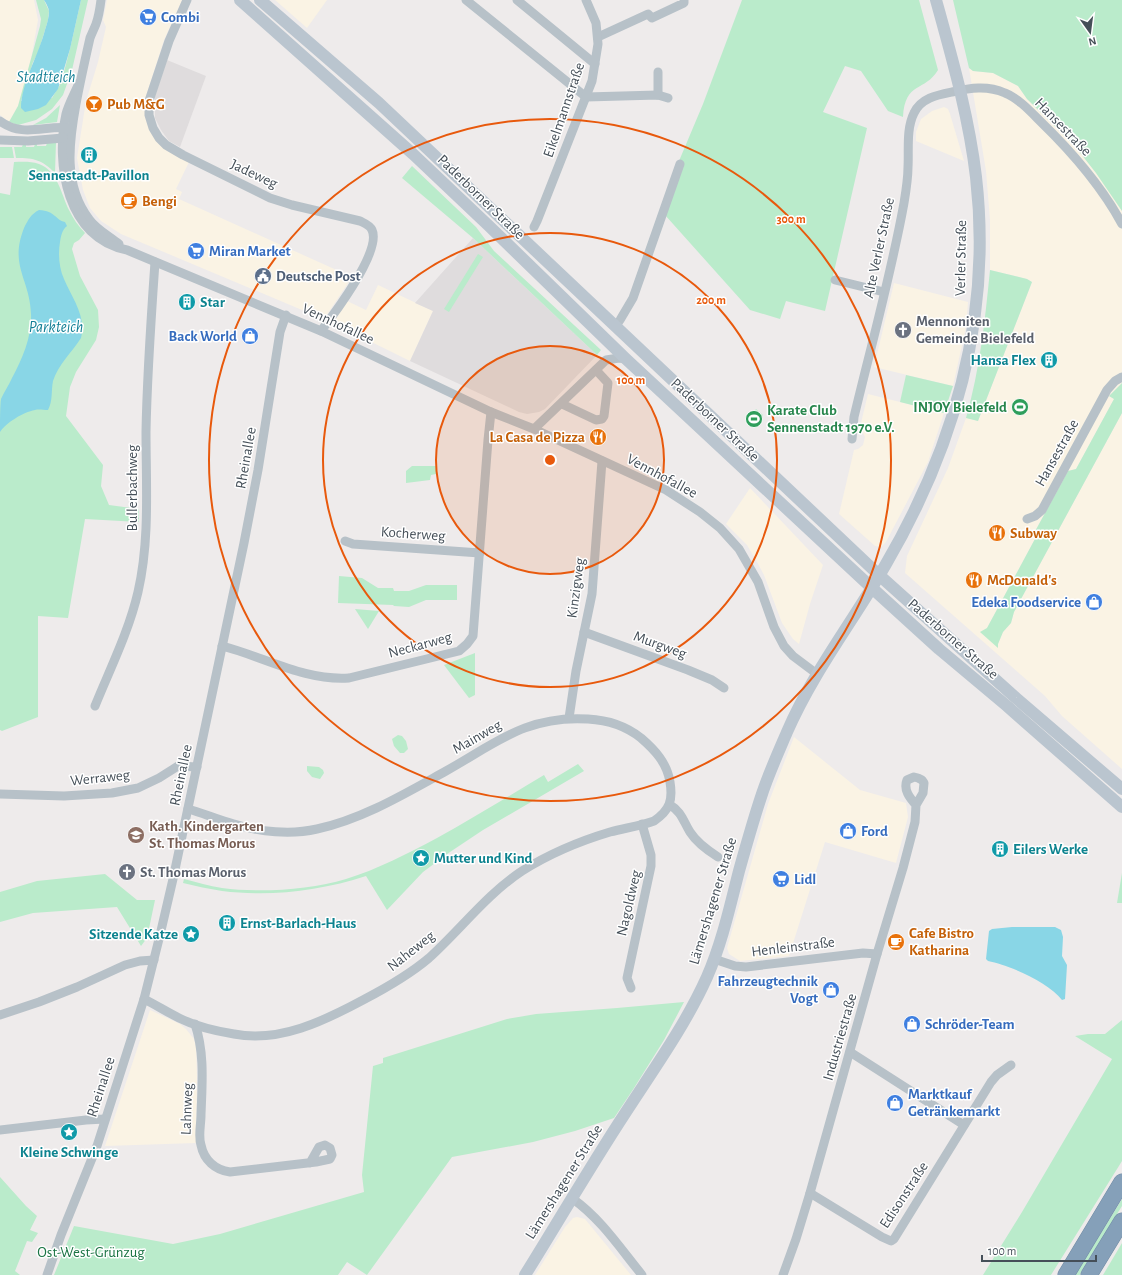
<svg xmlns="http://www.w3.org/2000/svg" width="1122" height="1275" viewBox="0 0 1122 1275" font-family="'Alegreya Sans',sans-serif">
<style>
.commercial{fill:#faf3e4}
.education{fill:#dfdcdd}
.green{fill:#baebcb}
.water{fill:#89d6e6}
.lines{fill:none;stroke-linecap:round;stroke-linejoin:round}
.highway-casing{stroke:#708ba4;stroke-width:17}
.street{stroke:#b7c1c8;stroke-width:9}
.secondary{stroke:#bac5cf;stroke-width:12}
.highway{stroke:#85a0b9;stroke-width:16}
.ring{fill:none;stroke:#e8590c;stroke-width:2}
.labels{text-anchor:middle;dominant-baseline:central;stroke-width:3;stroke-linejoin:round;paint-order:stroke}
.shop-label{font-size:15px;font-weight:bold;fill:#366cbe;stroke:#fff;text-anchor:start}
.food-label{font-size:15px;font-weight:bold;fill:#c56008;stroke:#fff;text-anchor:start}
.street-label{font-size:15px;fill:#454f58;stroke:#fff}
.culture-label{font-size:15px;font-weight:bold;fill:#0d838f;stroke:#fff;text-anchor:start}
.service-label{font-size:15px;font-weight:bold;fill:#4e5e75;stroke:#fff;text-anchor:start}
.worship-label{font-size:15px;font-weight:bold;fill:#5b616d;stroke:#fff;text-anchor:start}
.leisure-label{font-size:15px;font-weight:bold;fill:#27864d;stroke:#fff;text-anchor:end}
.education-label{font-size:15px;font-weight:bold;fill:#785e54;stroke:#fff;text-anchor:start}
.park-label{font-size:15px;fill:#1b7444;stroke:#fff}
.water-label{font-size:16px;font-style:italic;fill:#137f95;stroke:#fff}
.centre{fill:#e8590c;stroke:#fff;stroke-width:2}
.ring-label{font-size:12px;text-anchor:middle;font-weight:bold;fill:#e8590c;stroke:#fff;stroke-width:3;stroke-linejoin:round;paint-order:stroke}
</style>
<rect width="100%" height="100%" fill="#eeebeb"/>
<g class="commercial">
<path d="M0,0h34l4,20 -7,39 -13,47 -9,16 -9,-7z"/>
<path d="M107,0h75l-18,40 -19,59 21,51 23,12 -13,27 6,3 -3,7 173,78 -26,39 -5,2 -200,-84 -20,-13 -11,-13 -7,-18 -6,-32 9,-57 12,-39 8,-35 -3,-7z"/>
<path d="M275,0h52l-20,28z"/>
<path d="M969,68l4,3 20,2 25,13 9,13 47,46 22,28 26,38v172l-13,13 5,3 -38,70 -8,2 -35,64 3,2 -49,91 11,19v-3l5,-12 8,-9 3,-11 108,-199v356l-60,-53 -17,-20 -140,-123 2,-17 41,-88 18,-50 12,3 54,-139 -5,-3 -37,-9v-50l-4,-49z"/>
<path d="M944,107l4,2 2,5 14,47 -48,-20v-9l5,-13 11,-8z"/>
<path d="M894,283l74,19 -2,25 -13,59 -79,-19z"/>
<path d="M378,285l55,26 -23,50 -77,-38 14,-22 19,9z"/>
<path d="M868,394l76,19 -16,49 -42,80 -5,5 -6,-1 -36,-32 15,-64 4,-1 5,-4 2,-8 -5,-10z"/>
<path d="M750,488l73,77 -13,39 -11,40 -6,-5 -11,-16 -18,-48 -7,-13 -10,-17 -21,-21z"/>
<path d="M794,737l66,53 46,13 2,14 -12,46 -71,-21 -36,114 -49,5 -11,-7 -2,-6 41,-144z"/>
<path d="M150,1010l30,14 6,5 8,10 2,8 1,30 -1,66 -91,3z"/>
<path d="M577,1217l8,2 46,56h-96l30,-48 8,-9z"/>
</g>
<g class="education">
<path d="M167,60l39,16 -26,71 -11,-6 -8,-11 -6,-12v-22z"/>
<path d="M473,238l124,117 -52,54 -6,3 -12,2 -8,-2 -109,-51 23,-50 -18,-8z"/>
</g>
<g class="green">
<path d="M36,0h8l5,11 -1,9 -10,33 -5,9 -12,39 31,-3 9,-15 9,-34 11,-49h7l-16,70 -9,25 -11,14 -16,11 -18,5 -9,-3 9,-16 22,-80 1,-7z"/>
<path d="M742,0h177l19,70c-13,22 -33,11 -35,47l-15,-6 -27,-40 -16,-5 -22,46 44,16 -42,183 -39,-10 -6,18 -30,-9 -85,-95 6,-35 32,-76z"/>
<path d="M953,0h169v211l-26,-38 -22,-28 -47,-46 -9,-13 -25,-13 -20,-2 -4,-3z"/>
<path d="M60,105l-3,17 -24,3 13,-7z"/>
<path d="M56,142l-1,31c-13,-13 -20,-15 -39,-15l-2,-11h8l1,-3h3v3h8l1,-3h2v2h9l1,-3z"/>
<path d="M0,147h12l2,11h-14z"/>
<path d="M14,162c8,0 16,-1 25,2 19,7 22,30 30,46 4,8 9,16 16,23l-6,7 -5,3 -2,6 8,27 18,34 1,17 -3,13 -20,32 -6,15 -4,29 37,49 -2,21 8,19 30,4v13l-54,-3 -17,99 -30,-2v101l-36,14 -2,-1v-537l10,2z"/>
<path d="M412,166l64,61 18,24 107,99 -4,5 -124,-117 -71,-60z"/>
<path d="M478,254l5,3 -34,55 -5,-3z"/>
<path d="M990,270l37,9 5,3 -54,139 -12,-3c14,-49 19,-98 24,-148z"/>
<path d="M906,375l47,11 -9,27 -44,-11z"/>
<path d="M1122,383v30l-108,199 -3,11 -8,9 -5,12v4l-18,-16 7,-4 49,-91 -3,-2 35,-64 8,-2 38,-70 -5,-3z"/>
<path d="M756,409l7,6 -3,5 2,2 -5,5 -10,-9 4,-6 2,2z"/>
<path d="M412,466h24v8l-5,1 -1,5 -24,3v-12z"/>
<path d="M339,576l23,2 16,10h15l1,3h15l17,-6h31v15h-31l-17,7 -15,-1 -1,-1 -55,-2z"/>
<path d="M355,609l24,2 -11,18z"/>
<path d="M475,653v42l-6,3 -25,-33z"/>
<path d="M398,735l4,1 4,5 2,8 -4,4h-4l-6,-7 -2,-7z"/>
<path d="M578,764l6,7 -101,59 -33,22 -27,20 -36,38 -21,-34c-46,15 -96,21 -144,15 -13,-2 -26,-5 -39,-8l1,-4c13,3 25,7 38,9 38,5 87,2 124,-9 32,-10 61,-25 91,-41 36,-20 72,-42 107,-63l4,7z"/>
<path d="M307,766l12,1 4,3 1,3 -4,6 -8,-2 -5,-6z"/>
<path d="M1122,873v30h-5z"/>
<path d="M105,874l32,26h18l-8,38 -6,8 -24,-39 -84,6 -33,9v-30l37,-11z"/>
<path d="M684,1002l-20,38 -30,48 -20,30 -39,13 -42,11 -81,15 -85,118 -20,-13 -9,13h-284l20,-49 99,18 47,-10 144,-42 -2,-17 11,-109 10,-3v-5l124,-39 29,-5 81,-6z"/>
<path d="M1122,1020v141l-71,114h-68l39,-63 90,-153 -37,-23 13,-2h17z"/>
<path d="M0,1177l26,29 11,10 -7,14 8,3 -6,9 -5,-1 -12,30 5,4h-20z"/>
<path d="M1122,1199v7l-41,66 -1,3h-5z"/>
<path d="M1122,1243v32h-19z"/>
</g>
<g class="water">
<path d="M44,0h37l-11,49 -12,40 -12,16 -8,4 -13,3 -4,-4c0,-24 18,-54 24,-78 2,-6 4,-13 4,-18 0,-4 -3,-9 -5,-12z"/>
<path d="M39,210c17,1 16,10 26,12l2,4c-5,4 -6,10 -7,16 -2,12 -1,26 4,37 8,19 23,38 17,59 -9,14 -23,27 -28,43 -2,10 0,20 -5,29 -5,0 -9,-1 -13,0 -12,2 -29,13 -35,22 0,-8 0,-26 1,-33 3,-7 8,-14 11,-21 11,-20 20,-42 19,-64 -1,-35 -22,-48 -7,-86 4,-8 7,-14 15,-18z"/>
<path d="M1012,927h43l6,3 2,7 -1,19 5,9 -2,34 -3,1c-14,-18 -53,-35 -74,-39l-2,-2 3,-28 3,-2z"/>
</g>
<g class="lines">
<g class="highway-casing">
<g id="highway">
<path d="M1066,1275l56,-93"/>
<path d="M1089,1275l33,-54"/>
</g>
</g>
<g class="street">
<path d="M101,0c-1,8 -2,16 -5,24 -2,5 -4,9 -6,14 -5,22 -10,44 -14,66 -7,38 -13,81 13,115 7,10 20,17 30,25"/>
<path d="M187,0l-18,41 -20,60v14l4,13 6,10 7,7 17,10 87,43 22,7 68,16c4,2 10,4 12,9 10,21 -38,84 -51,101"/>
<path d="M466,0l120,97 72,-2 10,3"/>
<path d="M517,0l78,64"/>
<path d="M598,37l50,-23 4,4 32,-15v-3"/>
<path d="M658,72v23"/>
<path d="M79,83c-4,10 -10,20 -13,31 -11,50 1,125 61,136l194,81 170,81 43,17 132,61 34,22 20,16 19,21 19,33 16,45 10,19 9,10 24,18"/>
<path d="M0,121c23,17 44,4 70,7"/>
<path d="M0,140l28,1 35,-3"/>
<path d="M534,227l3,-6 55,-140 6,-37 -2,-21 -10,-23"/>
<path d="M835,280l49,12"/>
<path d="M615,327l5,-7 13,-22 47,-134"/>
<path d="M562,404l34,16 6,-1 2,-3 4,-33 -12,-13"/>
<path d="M534,429l72,-69 13,-2 7,1"/>
<path d="M852,439l2,-22c17,-71 37,-142 50,-214 2,-12 4,-24 4,-36 1,-17 -2,-38 6,-54 7,-15 23,-18 38,-21 18,-4 35,-7 53,1 13,5 25,18 35,28 32,31 61,64 82,103"/>
<path d="M1027,519l8,-3 7,-6 65,-120 8,-9 7,-4"/>
<path d="M345,541l8,3 127,9"/>
<path d="M584,632l104,38 24,10 12,8"/>
<path d="M222,646c43,11 82,35 127,32l110,-27 8,-7 6,-8 15,-196 3,-28"/>
<path d="M95,706c15,-37 34,-75 43,-114 12,-52 8,-107 8,-160 1,-57 5,-113 9,-170"/>
<path d="M569,718l7,-47 16,-77 10,-133"/>
<path d="M0,794l64,2 48,-3 26,-5 21,-10 19,-12 19,1"/>
<path d="M670,805c12,7 13,16 20,27 7,11 17,18 28,25"/>
<path d="M714,959l21,7 11,1 117,-14 14,1"/>
<path d="M631,988l-4,-10 24,-112v-11l-9,-31"/>
<path d="M144,999c12,6 23,13 35,19 16,8 36,13 55,16 45,9 90,-13 129,-34 23,-12 46,-25 66,-42 31,-28 58,-64 93,-87 27,-17 58,-30 88,-39 15,-4 30,-6 44,-11 16,-11 19,-21 16,-39 -3,-19 -15,-32 -29,-44 -15,-12 -34,-18 -53,-19 -61,-4 -92,24 -142,52 -40,22 -83,48 -129,58 -26,6 -57,3 -83,-5 -16,-4 -31,-11 -46,-15"/>
<path d="M0,1015l39,-13 38,-15 48,-22 15,-4 14,-1"/>
<path d="M195,1024c10,30 7,60 6,91 0,10 -3,21 0,30 3,15 14,25 29,27l86,-10 14,-3 2,-4 -2,-7 -5,-3 -6,2 -9,16"/>
<path d="M850,1052l114,73"/>
<path d="M0,1130l86,-10 19,-1"/>
<path d="M810,1193l72,44 9,4 3,-2 97,-157 6,-7 14,-10"/>
<path d="M573,1199c28,20 47,49 69,76"/>
<path d="M47,1275l14,-40 36,-89 47,-147 16,-64 13,-56 71,-336 14,-73 22,-138 6,-17"/>
<path d="M783,1275l13,-36 14,-46 67,-239 26,-86 12,-46 1,-17 7,-12 1,-10 -2,-3 -4,-2 -4,-1 -7,3c-4,10 3,18 9,25"/>
</g>
<g class="secondary">
<path d="M240,0l173,154 76,72 137,133 246,229 67,61 68,57 115,101"/>
<path d="M260,0l119,103 500,472 137,123 106,91"/>
<path d="M525,1275c33,-53 65,-108 99,-160 29,-45 61,-89 83,-138 15,-34 23,-71 32,-106 7,-25 14,-50 22,-74 7,-22 17,-44 26,-65 26,-60 67,-112 99,-168 70,-120 106,-248 90,-387 -7,-60 -24,-119 -40,-177"/>
</g>
<use href="#highway" class="highway"/>
</g>
<circle cx="550" cy="460" r="114" fill="#e8590c" fill-opacity=".12"/>
<g class="ring">
<circle cx="550" cy="460" r="114"/>
<circle cx="550" cy="460" r="227"/>
<circle cx="550" cy="460" r="341"/>
</g>
<defs>
<g id="supermarket-disc" transform="scale(0.9)"><circle r="9.5" fill="#3f7fe0" stroke="#fff"/><path d="M-6-5.5h2.5l.6 2H6L4.5 2H-2.5L-4.4-4H-6ZM-1.5 3.2a1.3 1.3 0 1 0 .1 0ZM3 3.2a1.3 1.3 0 1 0 .1 0Z" fill="#fff"/></g>
<g id="bar-disc" transform="scale(0.9)"><circle r="9.5" fill="#e8710a" stroke="#fff"/><path d="M-6-5H6L.8 .8V4.5H3.5V6h-7V4.5H-.8V.8Z" fill="#fff"/></g>
<g id="building-disc" transform="scale(0.9)"><circle r="9.5" fill="#0f9aa8" stroke="#fff"/><path d="M-4-6H4V6H1V3H-1V6H-4ZM-2.5-4.3h1.7v1.8h-1.7ZM.8-4.3h1.7v1.8H.8ZM-2.5-1h1.7V.8h-1.7ZM.8-1h1.7V.8H.8Z" fill="#fff"/></g>
<g id="cafe-disc" transform="scale(0.9)"><circle r="9.5" fill="#e8710a" stroke="#fff"/><path d="M-5.5-4.5H6V0H3Q3 3.5 0 3.5H-2.5Q-5.5 3.5-5.5 0ZM3-3.2v2h1.7v-2ZM-6 4.5H4V6H-6Z" fill="#fff"/></g>
<g id="civic-disc" transform="scale(0.9)"><circle r="9.5" fill="#5c6f8a" stroke="#fff"/><path d="M-.6-6.5H3V-4.5H.6V-3L4-1V1h2V6H-6V1h2V-1L-.6-3ZM-1.2 2.5V6h2.4V2.5Z" fill="#fff"/></g>
<g id="church-disc" transform="scale(0.9)"><circle r="9.5" fill="#6b7280" stroke="#fff"/><path d="M-1.2-6h2.4v3.5h3.3v2.4h-3.3V6h-2.4V-.1h-3.3v-2.4h3.3Z" fill="#fff"/></g>
<g id="shop-disc" transform="scale(0.9)"><circle r="9.5" fill="#3f7fe0" stroke="#fff"/><path d="M-5-2.5h2.3a2.7 3.5 0 0 1 5.4 0H5L5.5 6h-11ZM-1.5-2.5h3a1.5 2.3 0 0 0-3 0Z" fill="#fff"/></g>
<g id="stadium-disc" transform="scale(0.9)"><circle r="9.5" fill="#2e9e5b" stroke="#fff"/><path d="M0-5a6.5 5 0 1 0 0 10a6.5 5 0 1 0 0-10ZM-3.5-1.8h7v3.6h-7Z" fill="#fff"/></g>
<g id="restaurant-disc" transform="scale(0.9)"><circle r="9.5" fill="#e8710a" stroke="#fff"/><path d="M-5-6h1v4h1v-4h1v4h1v-4h1v5L-1.5 .5V6h-2V.5L-5-1ZM5-6V6H3V1.5H1.5Q1.5-4 5-6Z" fill="#fff"/></g>
<g id="school-disc" transform="scale(0.9)"><circle r="9.5" fill="#8d6e63" stroke="#fff"/><path d="M0-5L7-2L0 1L-7-2ZM-4 1L0 2.5L4 1V4Q0 6-4 4Z" fill="#fff"/></g>
<g id="sight-disc" transform="scale(0.9)"><circle r="9.5" fill="#0f9aa8" stroke="#fff"/><path d="M0-6L1.8-2.2L6-1.7L2.9 1.2L3.7 5.4L0 3.3L-3.7 5.4L-2.9 1.2L-6-1.7L-1.8-2.2Z" fill="#fff"/></g>
</defs>
<g fill-rule="evenodd">
<use href="#supermarket-disc" x="148" y="17"/>
<use href="#bar-disc" x="94" y="104"/>
<use href="#building-disc" x="89" y="155"/>
<use href="#cafe-disc" x="129" y="201"/>
<use href="#supermarket-disc" x="196" y="251"/>
<use href="#civic-disc" x="263" y="276"/>
<use href="#building-disc" x="187" y="302"/>
<use href="#church-disc" x="903" y="330"/>
<use href="#shop-disc" x="250" y="336"/>
<use href="#building-disc" x="1049" y="360"/>
<use href="#stadium-disc" x="1020" y="407"/>
<use href="#stadium-disc" x="754" y="419"/>
<use href="#restaurant-disc" x="598" y="437"/>
<use href="#restaurant-disc" x="997" y="533"/>
<use href="#restaurant-disc" x="974" y="580"/>
<use href="#shop-disc" x="1094" y="602"/>
<use href="#shop-disc" x="848" y="831"/>
<use href="#school-disc" x="136" y="835"/>
<use href="#building-disc" x="1000" y="849"/>
<use href="#sight-disc" x="421" y="858"/>
<use href="#church-disc" x="127" y="872"/>
<use href="#supermarket-disc" x="781" y="879"/>
<use href="#building-disc" x="227" y="923"/>
<use href="#sight-disc" x="191" y="934"/>
<use href="#cafe-disc" x="896" y="942"/>
<use href="#shop-disc" x="831" y="990"/>
<use href="#shop-disc" x="912" y="1024"/>
<use href="#shop-disc" x="895" y="1103"/>
<use href="#sight-disc" x="69" y="1132"/>
</g>
<g class="labels">
<g class="shop-label">
<text x="161" y="17">Combi</text>
<text x="209" y="251">Miran Market</text>
<text x="237" y="336" text-anchor="end">Back World</text>
<text x="1081" y="602" text-anchor="end">Edeka Foodservice</text>
<text x="861" y="831">Ford</text>
<text x="794" y="879">Lidl</text>
<text x="818" y="981" text-anchor="end">Fahrzeugtechnik<tspan x="818" dy="17">Vogt</tspan></text>
<text x="925" y="1024">Schröder-Team</text>
<text x="908" y="1094">Marktkauf<tspan x="908" dy="17">Getränkemarkt</tspan></text>
</g>
<g class="food-label">
<text x="107" y="104">Pub M&amp;G</text>
<text x="142" y="201">Bengi</text>
<text x="585" y="437" text-anchor="end">La Casa de Pizza</text>
<text x="1010" y="533">Subway</text>
<text x="987" y="580">McDonald's</text>
<text x="909" y="933">Cafe Bistro<tspan x="909" dy="17">Katharina</tspan></text>
</g>
<g class="street-label">
<text transform="translate(564 110) rotate(-71)">Eikelmannstraße</text>
<text transform="translate(1063 127) rotate(46)">Hansestraße</text>
<text transform="translate(254 174) rotate(25)">Jadeweg</text>
<text transform="translate(481 197) rotate(44)">Paderborner Straße</text>
<text transform="translate(879 248) rotate(-78)">Alte Verler Straße</text>
<text transform="translate(961 258) rotate(-89)">Verler Straße</text>
<text transform="translate(338 324) rotate(25)">Vennhofallee</text>
<text transform="translate(715 420) rotate(43)">Paderborner Straße</text>
<text transform="translate(1057 453) rotate(-61)">Hansestraße</text>
<text transform="translate(246 458) rotate(-80)">Rheinallee</text>
<text transform="translate(662 476) rotate(28)">Vennhofallee</text>
<text transform="translate(132 488) rotate(-90)">Bullerbachweg</text>
<text transform="translate(413 534) rotate(4)">Kocherweg</text>
<text transform="translate(576 588) rotate(-82)">Kinzigweg</text>
<text transform="translate(953 639) rotate(41)">Paderborner Straße</text>
<text transform="translate(420 645) rotate(-15)">Neckarweg</text>
<text transform="translate(660 645) rotate(20)">Murgweg</text>
<text transform="translate(477 737) rotate(-30)">Mainweg</text>
<text transform="translate(181 775) rotate(-78)">Rheinallee</text>
<text transform="translate(100 778) rotate(-6)">Werraweg</text>
<text transform="translate(713 901) rotate(-73)">Lämershagener Straße</text>
<text transform="translate(629 903) rotate(-77)">Nagoldweg</text>
<text transform="translate(793 947) rotate(-7)">Henleinstraße</text>
<text transform="translate(411 951) rotate(-38)">Naheweg</text>
<text transform="translate(840 1037) rotate(-74)">Industriestraße</text>
<text transform="translate(101 1087) rotate(-72)">Rheinallee</text>
<text transform="translate(187 1109) rotate(-88)">Lahnweg</text>
<text transform="translate(564 1182) rotate(-58)">Lämershagener Straße</text>
<text transform="translate(904 1195) rotate(-57)">Edisonstraße</text>
</g>
<g class="culture-label">
<text x="89" y="175" text-anchor="middle">Sennestadt-Pavillon</text>
<text x="200" y="302">Star</text>
<text x="1036" y="360" text-anchor="end">Hansa Flex</text>
<text x="1013" y="849">Eilers Werke</text>
<text x="434" y="858">Mutter und Kind</text>
<text x="240" y="923">Ernst-Barlach-Haus</text>
<text x="178" y="934" text-anchor="end">Sitzende Katze</text>
<text x="69" y="1152" text-anchor="middle">Kleine Schwinge</text>
</g>
<g class="service-label">
<text x="276" y="276">Deutsche Post</text>
</g>
<g class="worship-label">
<text x="916" y="321">Mennoniten<tspan x="916" dy="17">Gemeinde Bielefeld</tspan></text>
<text x="140" y="872">St. Thomas Morus</text>
</g>
<g class="leisure-label">
<text x="1007" y="407">INJOY Bielefeld</text>
<text x="767" y="410" text-anchor="start">Karate Club<tspan x="767" dy="17">Sennenstadt 1970 e.V.</tspan></text>
</g>
<g class="education-label">
<text x="149" y="826">Kath. Kindergarten<tspan x="149" dy="17">St. Thomas Morus</tspan></text>
</g>
<g class="park-label">
<text x="91" y="1252">Ost-West-Grünzug</text>
</g>
<g class="water-label">
<text x="46" y="77">Stadtteich</text>
<text x="56" y="327">Parkteich</text>
</g>
</g>
<circle cx="550" cy="460" r="6" class="centre"/>
<g class="ring-label">
<text x="791" y="223">300 m</text>
<text x="711" y="304">200 m</text>
<text x="631" y="384">100 m</text>
</g>
<g transform="translate(1090 32) rotate(166)" stroke="#ffffff" stroke-width="3" paint-order="stroke">
<path d="M0-3L7 15L0 10L-7 15Z" fill="#454f58"/>
<text y="-6" font-size="11" font-weight="bold" text-anchor="middle" fill="#454f58">N</text>
</g>
<path d="M982 1255v6h114v-6" fill="none" stroke="#454f58" stroke-width="2"/>
<text x="988" y="1255" font-size="12" fill="#454f58" stroke="#ffffff" stroke-width="3" paint-order="stroke">100 m</text>
</svg>
